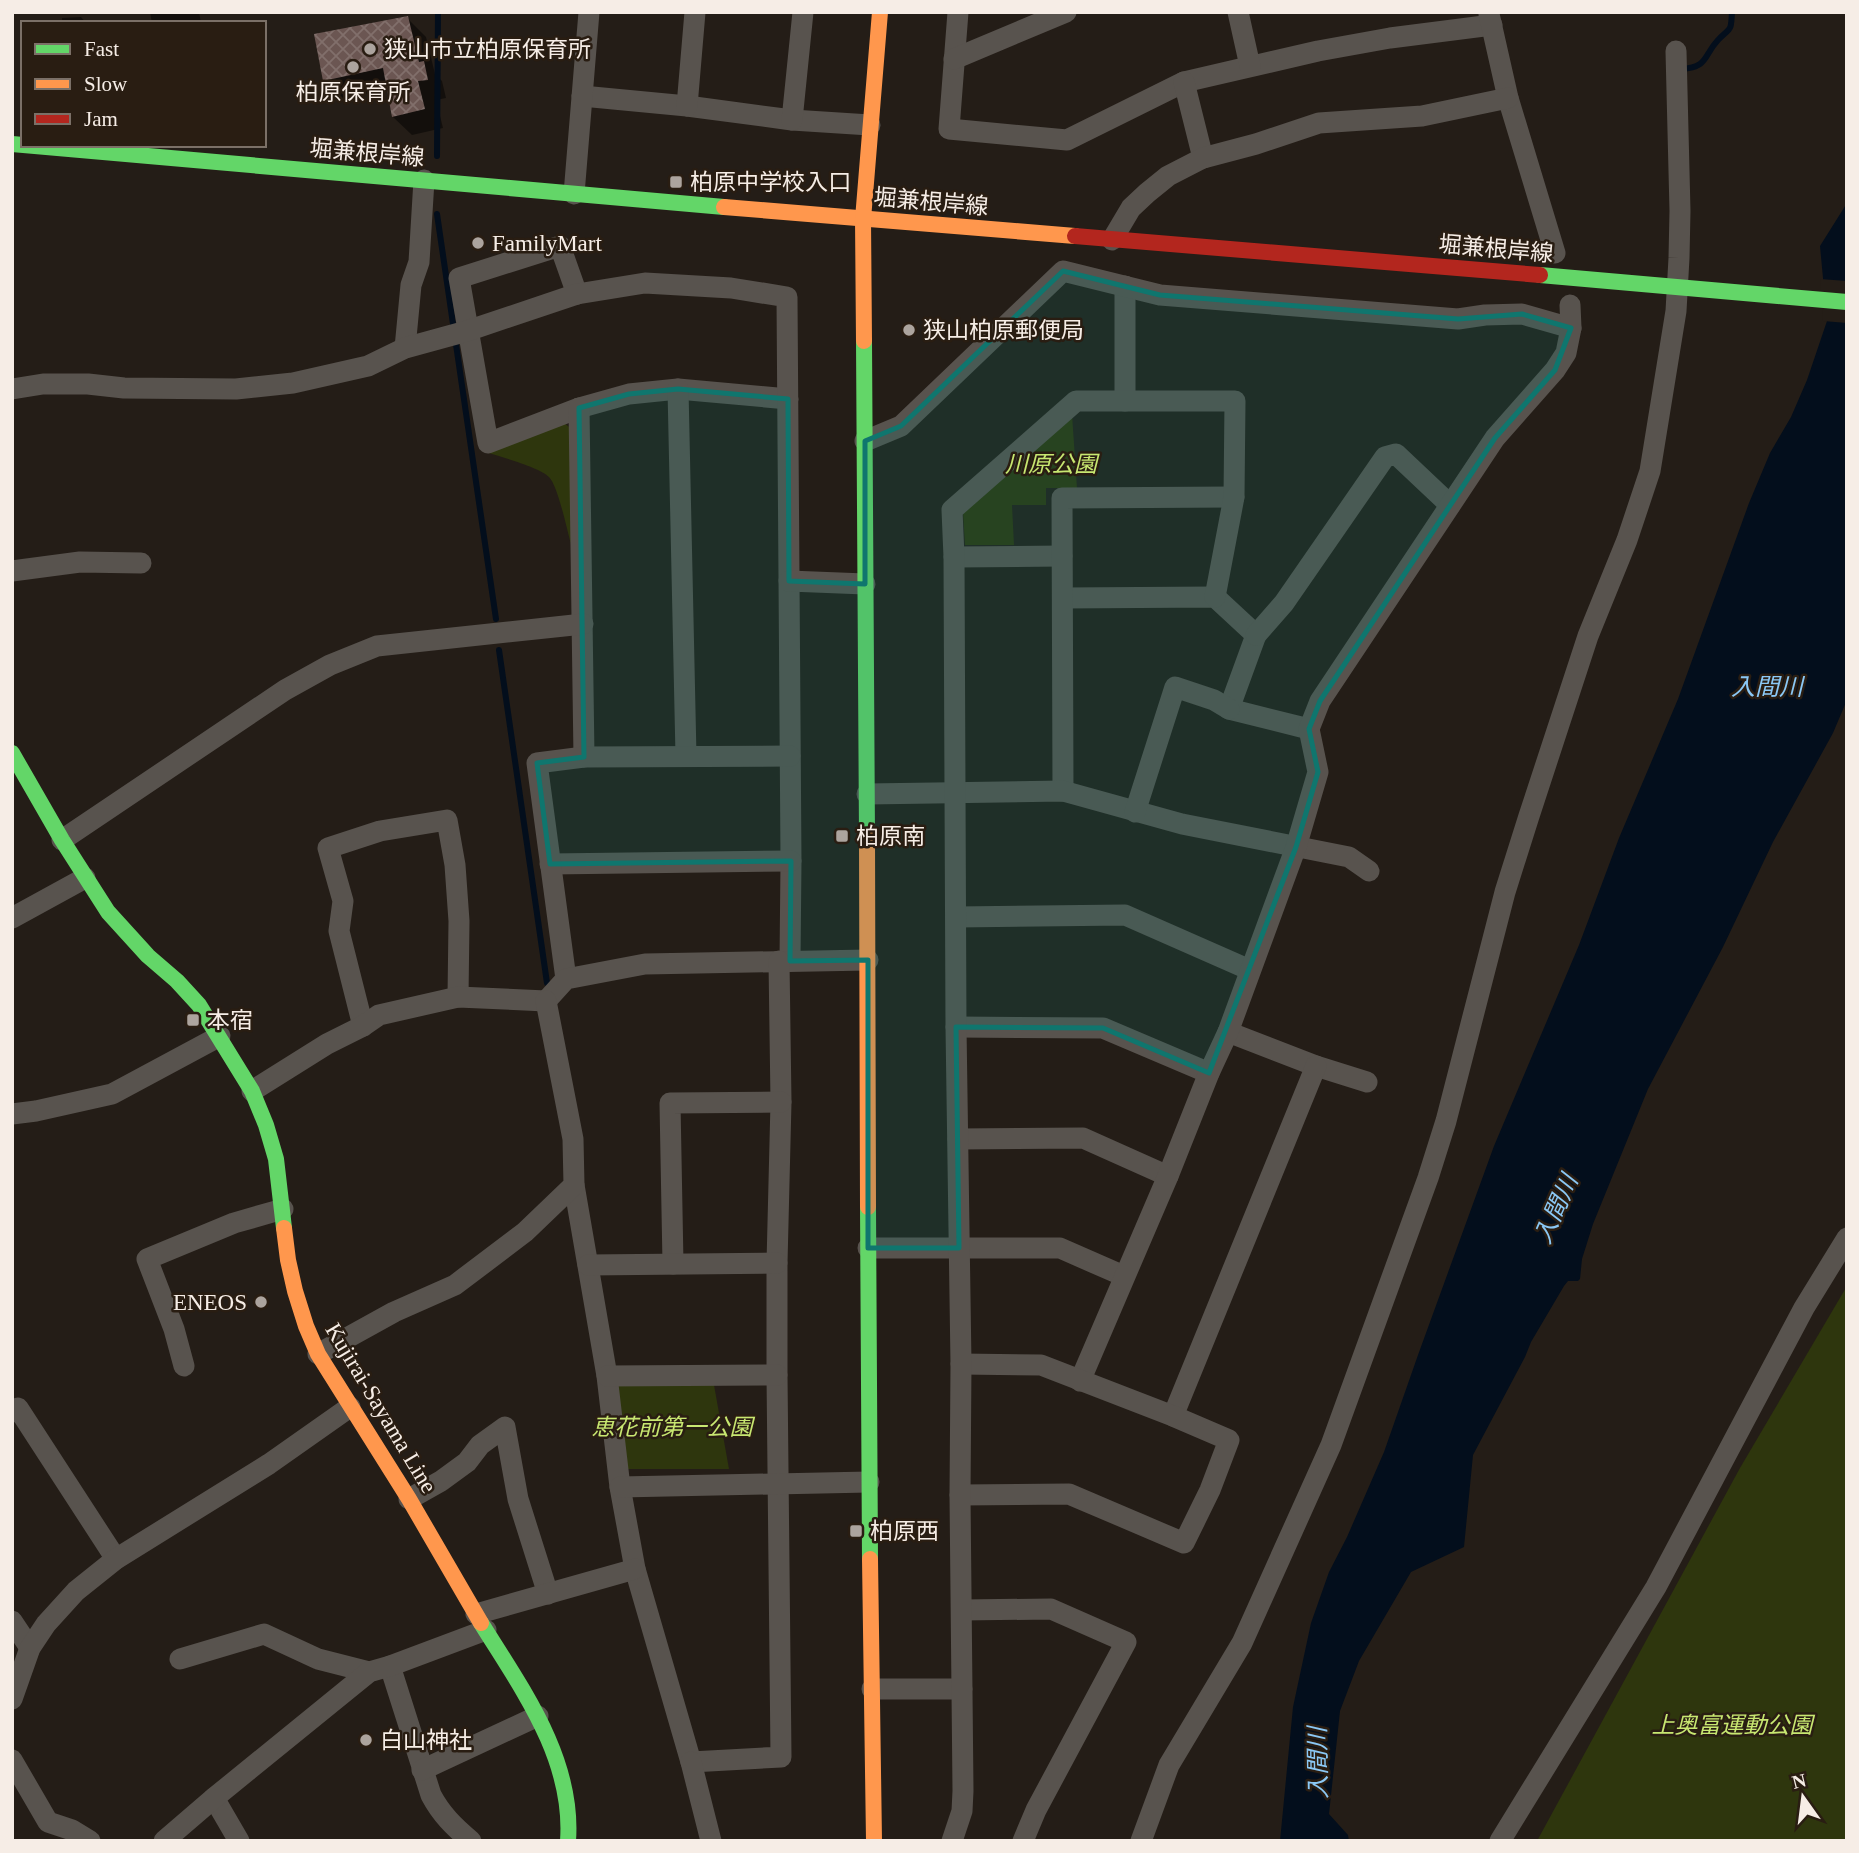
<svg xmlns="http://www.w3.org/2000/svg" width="1859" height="1853" viewBox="0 0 1859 1853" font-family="'Times New Roman','Noto Sans JP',serif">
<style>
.park{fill:#2e360d}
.water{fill:#030e1c}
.pier{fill:#241d17}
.shadow{fill:#0007}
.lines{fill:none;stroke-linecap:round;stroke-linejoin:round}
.stream{stroke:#030e1c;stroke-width:6}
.building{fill:url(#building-cross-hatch)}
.street{stroke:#58534e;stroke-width:21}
.fast{stroke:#63d668;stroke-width:16}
.slow{stroke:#ff974d;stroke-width:16}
.jam{stroke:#b3261e;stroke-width:16}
.marked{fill:#0f766e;fill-opacity:0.2;stroke:#0f766e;stroke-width:5;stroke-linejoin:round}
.poi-dot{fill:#aca49e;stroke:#291d12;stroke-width:2.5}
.labels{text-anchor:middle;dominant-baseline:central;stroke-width:5;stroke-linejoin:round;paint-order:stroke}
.poi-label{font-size:23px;fill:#f6ede6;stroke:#291d12;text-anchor:start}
.street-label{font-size:23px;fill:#f6ede6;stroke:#291d12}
.park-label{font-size:23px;font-style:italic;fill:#c8e771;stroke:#291d12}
.water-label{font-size:24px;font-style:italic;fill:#8bc8f5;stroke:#291d12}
</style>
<defs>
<pattern id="building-cross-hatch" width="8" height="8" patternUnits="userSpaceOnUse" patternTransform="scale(1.75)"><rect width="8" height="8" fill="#6b5652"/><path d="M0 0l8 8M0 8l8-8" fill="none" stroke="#816f6b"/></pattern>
</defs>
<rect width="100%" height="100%" fill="#241d17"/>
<g class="park">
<path d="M1072,414l5,74h-31v17h-34l2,40h-49l-2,-33z"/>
<path d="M564,423l9,7 -2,114c-4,-14 -13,-58 -22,-67 -9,-10 -52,-21 -66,-26z"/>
<path d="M1847,1286v555h-310l203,-373z"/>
<path d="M614,1385h100l15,84h-101z"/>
</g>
<path class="water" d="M1847,203v497l-14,33 -60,109 -50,105 -75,142 -55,135 -11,35 -2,20 -2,2h-10l-4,5 -33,56 -6,15 -52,98 -9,92 -53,25 -52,89 -19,50 -11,103 19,21 1,6h-69l13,-134 18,-84 18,-51 18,-35 37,-85 34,-97 76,-209 85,-201 40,-107 59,-139 71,-196 21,-50 21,-36 16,-37 20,-59 -7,-75z"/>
<path class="pier" d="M1820,279l27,2v42l-24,-2z"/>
<g class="shadow">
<path d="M150,12h49l2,11h-49z"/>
<path d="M81,17l5,6h-24v-5z"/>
<path d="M407,18l19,19 9,37 7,7 4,17 -10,2 7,28 -31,7 -19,-18 -5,-28 -44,10 -19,-18z"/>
</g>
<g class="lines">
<g class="stream">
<path d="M1681,69c28,-2 22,-13 37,-29 13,-13 13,-8 14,-28"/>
<path d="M437,156l1,-144"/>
<path d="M437,214l59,405"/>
<path d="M499,650l48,333"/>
</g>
</g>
<path class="building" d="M408,16l11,46 5,-1 4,19 -10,1 7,28 -33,8 -9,-49 -60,13 -9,-47z"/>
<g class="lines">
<g class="street">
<path d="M958,12l-9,117 118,11 117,-58 134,-31 72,-13 102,-13"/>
<path d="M1238,12l12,54"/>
<path d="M1489,14l19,84 47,155"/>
<path d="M954,59l112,-47"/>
<path d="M1184,82l19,76"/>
<path d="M582,96l105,10 105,14 78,5"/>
<path d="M687,106l8,-94"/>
<path d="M792,120l11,-108"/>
<path d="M574,194l15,-182"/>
<path d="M1112,240l19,-32 16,-15 21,-17 35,-18 53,-14 63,-21 103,-7 86,-18"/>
<path d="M1125,286v115"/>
<path d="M577,294l-17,-48 -101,32 29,165 91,-35 50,-14 49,-5 110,10"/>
<path d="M405,348l6,-63 8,-23 5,-82"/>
<path d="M12,389l31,-5h45l36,4 112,1 57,-6 75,-17 37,-18 62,-17 110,-37 68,-11 86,5 56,9 4,564 -1,100"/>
<path d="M678,389l8,367"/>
<path d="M579,408l5,349"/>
<path d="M865,441l36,-15 162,-155 97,24 298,24 27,-4 37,-1 49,14"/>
<path d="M954,557l108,-1"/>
<path d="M12,571l68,-9 61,1"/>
<path d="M789,581l76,3"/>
<path d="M1063,598l152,-1 41,38 -27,74 80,20"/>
<path d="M1256,635l28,-32 101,-146 11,-3 54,51"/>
<path d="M1063,791l-1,-293 172,-1"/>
<path d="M867,794l196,-3 119,33 167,33 20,14"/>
<path d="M1135,812l40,-125 39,13 15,9"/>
<path d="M62,840l223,-150 45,-25 47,-19 206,-22"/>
<path d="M550,864l241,-3"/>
<path d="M956,917l169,-2 125,55"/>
<path d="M12,918l73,-40"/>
<path d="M566,979l-29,-216 47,-6 206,-1"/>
<path d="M363,1026l-24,-95 4,-30 -15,-53 52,-17 67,-11 8,45 4,56 -1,76"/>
<path d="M956,1027l147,1 106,45"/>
<path d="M1228,1032l88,34 51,16"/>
<path d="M252,1091l75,-47 36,-18 16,-11 79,-18 88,4 20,-22 79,-15 223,-4"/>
<path d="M12,1114l24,-3 76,-17 108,-58"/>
<path d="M958,1139l125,-1 85,38"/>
<path d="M574,1185l33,191 13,111 15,82 56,193 90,-5 -4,-382v-112l4,-161 -2,-141"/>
<path d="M868,1248h192l64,28"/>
<path d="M673,1264l-3,-161 111,-1"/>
<path d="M588,1265l189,-2"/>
<path d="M318,1354l76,-42 61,-27 70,-53 49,-47 -1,-46 -27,-138"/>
<path d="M184,1366l-10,-37 -27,-70 87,-36 49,-14"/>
<path d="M607,1376l170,-1"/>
<path d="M1080,1381l88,-205 41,-103 19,-41 68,-185 22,-75 -9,-43 11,-28 175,-263 60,-68 11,-17 5,-25 -1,-23"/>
<path d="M12,1412l6,-4 98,151"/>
<path d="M1173,1416l143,-350"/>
<path d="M620,1487l249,-5"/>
<path d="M960,1495l109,-1 115,49 26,-53 19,-50 -56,-24 -132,-51 -80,-1"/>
<path d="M409,1499l32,-18 26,-19 13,-17 25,-18 13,72 30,95"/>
<path d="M962,1610l89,-1 75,33 -90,168 -13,31"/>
<path d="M476,1614l159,-45"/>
<path d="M12,1621l18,27"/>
<path d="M180,1659l84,-25 54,25 51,13"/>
<path d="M390,1666l41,129c10,19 23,32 40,46"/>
<path d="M872,1689h90"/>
<path d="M12,1699l18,-51 16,-24 30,-33 40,-32 153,-95 81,-57"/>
<path d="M12,1760l36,62 24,8 18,11"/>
<path d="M691,1762l20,79"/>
<path d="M422,1770l116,-54"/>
<path d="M214,1798l25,43"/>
<path d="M164,1841l50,-43 155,-126 21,-6 96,-36"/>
<path d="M952,1841l10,-30 1,-20 -3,-296 1,-131 -5,-337 -2,-470 -2,-47 124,-109h159l-1,96 -19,100"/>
<path d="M1141,1841l28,-76 73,-122 89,-198 97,-267 18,-57 59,-229 24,-76 59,-180 39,-96 23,-69 26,-160 3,-53 1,-47 -4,-160"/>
<path d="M1500,1841l156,-254 148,-279 43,-70"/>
</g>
<g class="fast">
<path d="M12,144l712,63"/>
<path d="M1540,275l307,27"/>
<path d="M864,341l3,496"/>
<path d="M12,753l50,87 46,72 40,44 29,25 22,24 53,86 14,34 10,34 8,69"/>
<path d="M868,1207l2,352"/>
<path d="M481,1623c41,66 93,136 87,218"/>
</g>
<g class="slow">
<path d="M724,207l351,29"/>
<path d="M864,341l-1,-122 17,-207"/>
<path d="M867,837l1,370"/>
<path d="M284,1228l4,32 7,31 11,35 12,28 91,145 72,124"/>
<path d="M870,1559l4,282"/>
</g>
<path class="jam" d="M1075,236l465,39"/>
</g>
<path class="marked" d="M1063,271l97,24 298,24 64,-5 49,14 -16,42 -60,68 -175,263 -11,28 9,43 -22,75 -87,226 -106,-45 -147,-1 3,221h-91v-288l-78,1 1,-100 -241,3 -13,-101 47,-6 -5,-349 50,-14 49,-5 110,10 1,182 76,3v-143l36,-15z"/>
<g class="poi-dot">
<circle cx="370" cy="49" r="7"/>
<circle cx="353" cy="67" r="7"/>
<rect x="669" y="175" width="14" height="14" rx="3.5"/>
<circle cx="478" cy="243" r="7"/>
<circle cx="909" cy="330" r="7"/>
<rect x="835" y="829" width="14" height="14" rx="3.5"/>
<rect x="186" y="1013" width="14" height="14" rx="3.5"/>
<circle cx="261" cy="1302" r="7"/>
<rect x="849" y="1524" width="14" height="14" rx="3.5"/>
<circle cx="366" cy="1740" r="7"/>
</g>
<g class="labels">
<g class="poi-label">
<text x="384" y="49">狭山市立柏原保育所</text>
<text x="353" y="92" text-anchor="middle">柏原保育所</text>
<text x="690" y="182">柏原中学校入口</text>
<text x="492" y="243">FamilyMart</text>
<text x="923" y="330">狭山柏原郵便局</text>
<text x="856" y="836">柏原南</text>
<text x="207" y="1020">本宿</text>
<text x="247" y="1302" text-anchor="end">ENEOS</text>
<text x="870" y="1531">柏原西</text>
<text x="380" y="1740">白山神社</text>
</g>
<g class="street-label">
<text transform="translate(367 153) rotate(5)">堀兼根岸線</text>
<text transform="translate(931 202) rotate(5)">堀兼根岸線</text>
<text transform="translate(1496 249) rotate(5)">堀兼根岸線</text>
<text transform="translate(381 1408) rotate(59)">Kujirai-Sayama Line</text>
</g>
<g class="park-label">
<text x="1051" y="464">川原公園</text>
<text x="672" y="1427">恵花前第一公園</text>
<text x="1732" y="1725">上奥富運動公園</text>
</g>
<g class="water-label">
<text x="1767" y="687">入間川</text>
<text transform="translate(1556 1209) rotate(-66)">入間川</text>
<text transform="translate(1318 1763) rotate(-91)">入間川</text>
</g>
</g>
<rect width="1859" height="1853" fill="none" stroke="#f6ede6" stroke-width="28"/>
<rect x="21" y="21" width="245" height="126" fill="#291d12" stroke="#7b7067" stroke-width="2"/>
<rect x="35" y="44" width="35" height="10" fill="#63d668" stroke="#7b7067" stroke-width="2"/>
<text x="84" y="56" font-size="21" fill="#f6ede6">Fast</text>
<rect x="35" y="79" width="35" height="10" fill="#ff974d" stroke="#7b7067" stroke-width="2"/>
<text x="84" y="91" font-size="21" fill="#f6ede6">Slow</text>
<rect x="35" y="114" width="35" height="10" fill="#b3261e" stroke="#7b7067" stroke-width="2"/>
<text x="84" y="126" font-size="21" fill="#f6ede6">Jam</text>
<g transform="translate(1803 1797) rotate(346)" stroke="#291d12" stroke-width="5" paint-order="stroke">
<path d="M0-5L12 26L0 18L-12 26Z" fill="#f6ede6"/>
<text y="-10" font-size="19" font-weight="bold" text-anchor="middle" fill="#f6ede6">N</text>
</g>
</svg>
